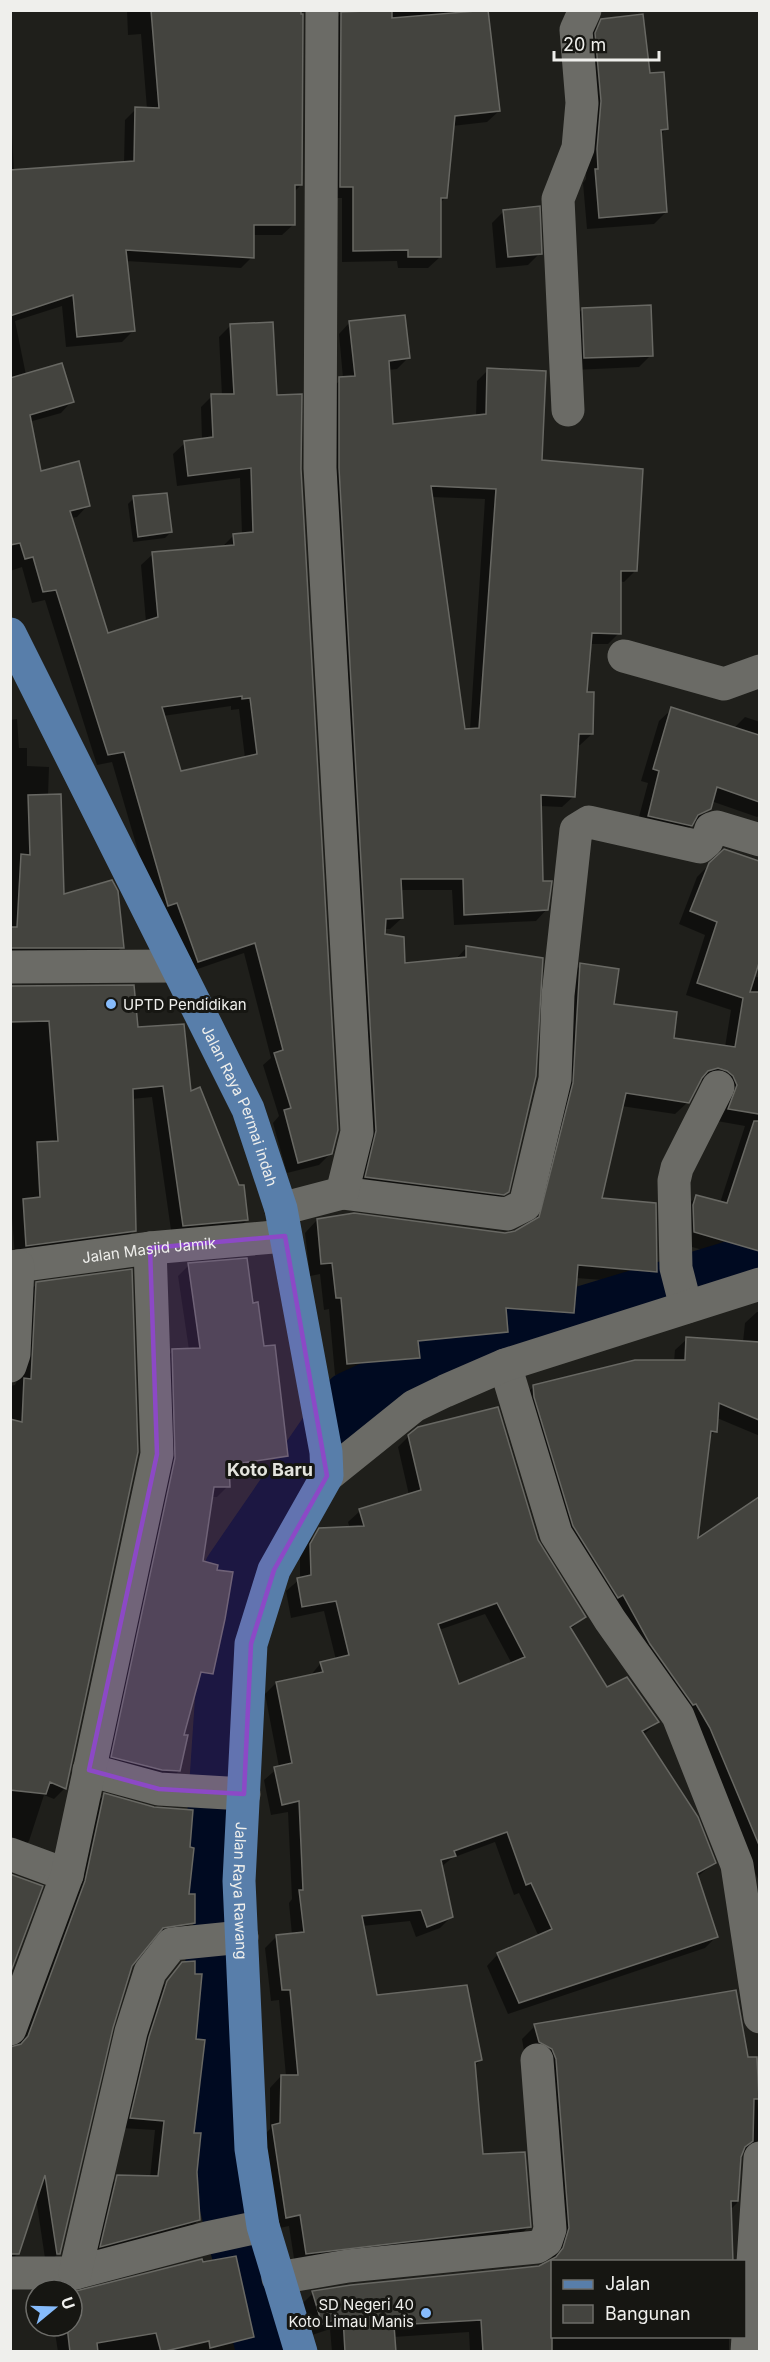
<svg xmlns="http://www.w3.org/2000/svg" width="770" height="2362" viewBox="0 0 770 2362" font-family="Inter,sans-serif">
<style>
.shadow{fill:#0007;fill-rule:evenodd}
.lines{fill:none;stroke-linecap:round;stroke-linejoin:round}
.river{stroke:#000a21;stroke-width:63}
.building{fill:#44443f;stroke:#686863;stroke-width:1.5;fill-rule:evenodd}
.minor{stroke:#6b6b66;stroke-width:33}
.major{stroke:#587eaa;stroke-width:33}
.marked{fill:#8c49c6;fill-opacity:0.2;stroke:#8c49c6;stroke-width:4.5;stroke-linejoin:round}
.poi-dot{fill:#86bbfb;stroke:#161612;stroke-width:2}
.labels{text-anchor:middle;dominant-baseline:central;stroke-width:6;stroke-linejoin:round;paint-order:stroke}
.poi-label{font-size:15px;fill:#efefec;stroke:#161612;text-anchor:start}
.street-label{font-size:15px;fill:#efefec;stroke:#161612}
.quarter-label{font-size:18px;font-weight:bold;fill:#e4e4de;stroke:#161612}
</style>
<rect width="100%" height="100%" fill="#1f1f1b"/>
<g class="shadow">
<path d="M127,10h175l-1,175 -7,7v32l-12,11h-30v22l-11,11 -115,-7 7,70 -11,11 -56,5 -4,-41 -47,15 11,54 46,26 -11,12 -32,9 10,51 49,32 -11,12 -6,1 36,117 39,-13 -5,-57 12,-11 69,-7 12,-12 8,-1 -2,-56 -63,8 -4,-32 12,-11 17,-3 -1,-33 11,-11h10l-3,-59 11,-11 45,71 25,72 31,684 -12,12 -32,8 -14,-50 6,-7 -16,-51 8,-7 -27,-105 -58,20 -29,-57 -45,-154 -15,3 -52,-165 -13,3 -10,-36 -12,4v-472l4,72 110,-8 1,-43 11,-11h11l-6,-75 -13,1zM231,706v4l8,-1 6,49 -65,15 -17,-57z"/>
<path d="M396,10h91l12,101 -12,11 -35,4 -7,72 -6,6 1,53 -12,11h-30l-1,-7 -55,1v-64h-13l1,-173 11,-12z"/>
<path d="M602,21l47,54 17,54 -6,6 6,77 -12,12 -67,5 -4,-46 3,-4 4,-146z"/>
<path d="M504,211l36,42 -12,12 -32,3 -4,-45z"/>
<path d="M583,309l68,46 -12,12 -66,3 -3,-49z"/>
<path d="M350,322l58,36 -11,11 -9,1 4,56 84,-9 1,-36 11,-11 52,91 96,109 -12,12 -5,-1v52l-11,11h-19l-3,49 6,41 -12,11h-3l-3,51 -12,11 -22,-1 2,77 5,26 -11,12 -82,4 -2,-35h-52l2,28 -12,11h-6l-1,6 21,30 51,-5 11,-12 41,243 -11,12 -141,-15 -26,-798 14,-12 -4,-44zM431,497l54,2 -15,231h-7z"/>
<path d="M134,498l37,34 -6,6 -32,4 -5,-38z"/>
<path d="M672,709l62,19 11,-11 15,5v93l-3,2 -46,-16 -2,8 -30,28 -43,-9 12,-45 -7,-2 18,-60z"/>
<path d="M17,719l2,29h8v18l22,1 -1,29 15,100 59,51 -11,11 -101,1v-239z"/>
<path d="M724,850l36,14v94l-6,18 6,2v286l-3,2 -75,-22 2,-36 13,-12 23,7 25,-77 -28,-5 -13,-41 -6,2 -10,20 -13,12 -54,-8 -21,94 55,71 -12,12 -67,-5 -4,34 -12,12 -54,-3 1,10 -13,12 -76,8 1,6 -13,12 -71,6 -6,-66 -5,1 -4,-36 -10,2 -5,-43 12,-13 188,14 11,-2 15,-9 31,-127 7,-119 12,-12 31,40 60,34 53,8 6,-37 -45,-15 19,-60 -26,-11 18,-47z"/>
<path d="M10,987l126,42 54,64 57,127 -12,11 -63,6 -20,-140 -20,2 2,131 -11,12 -108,14 -5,-63z"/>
<path d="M189,1265l63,40 35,151 -11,10 -48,7v13l-11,11h-6l-9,65 10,111 -11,11 -4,-1 -14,53 -4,35 -11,11 -66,-15 60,-405 11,-11 16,-1 -11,-74z"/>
<path d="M37,1284l28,504 -11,11 -10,-4 -15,46 -11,11 -8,-2v-464l5,-1 6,-12 4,-78z"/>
<path d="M757,1312h3v124l-43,-18 -2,13 -6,7 -13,103 64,-42v240l-9,5 9,17v123l-61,-144 -137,-202 -40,-140 12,-12 140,-24 1,-12 12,-11 56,3 2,-19z"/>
<path d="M409,1436l128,104 47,77 -14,13 37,59 51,33 -15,13 71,128 -17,14 19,60 -11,11 -197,66 -21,-48 11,-12 41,-17 -20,-44 -5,2 -19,-53 -43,16 -11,9 10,50 -11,11 -24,9 -6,-16 -48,5 13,71 106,63 -7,6 7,90 48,70 -11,12 -223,27 -6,-39 -14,3 -14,-91 9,-9v-41l11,-12h5l-7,-76 -8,1 -6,-53 12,-12 15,-1 -3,-32 3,-4 -4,-87 -17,3 -7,-35 15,-13 -14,-73 11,-11 34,-7 11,-13 15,-3 -12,-49 -33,7 -5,-27 14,-12v-23l8,-14 12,-12 30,-1 -2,-7 12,-11 49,-16 -11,-48zM485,1614l27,50 -54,21 -19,-55z"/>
<path d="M104,1795l84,100 5,27 -11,12 -30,4 -21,28 -20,61 -52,226 -13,12 -10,-67 -18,55 -8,8v-212l7,-2 57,-153 19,-88z"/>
<path d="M182,1963l13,77 -2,94 5,86 -9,10 -97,25 16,-68 10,-10 32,1 5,-48 -34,-2 37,-136z"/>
<path d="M535,2026l214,45 8,25 3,43 -18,14 -5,50 -7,7 -178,52v74h177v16h-259l-1,-20 -76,5 1,15h-62l-2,-23 -21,7 -9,-30 13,-13 226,-26 12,-6 5,-19 -34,-203z"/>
<path d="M72,2293l180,43 -12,12 1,4h-183l-4,-26h18z"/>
</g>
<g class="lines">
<g class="river">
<path d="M213,1900l22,-328 117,-170 91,-42 317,-96"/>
<path d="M217,1956l3,205 48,191"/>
</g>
</g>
<g class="building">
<path d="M151,10h150v4h2l-1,171h-7v40h-41v33l-128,-8 9,81 -58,6 -4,-42 -63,21v-146l124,-9 1,-54 24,1z"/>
<path d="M392,10v8l96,-8 12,101 -45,5 -8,82h-6v59h-33v-7l-55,1v-64h-13l1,-175z"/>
<path d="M643,14l7,59 14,-1 4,57 -7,1 6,82 -68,6 -4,-49h3l-1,-20 4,-48 -6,-68 6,-14z"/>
<path d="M540,206l2,48 -34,3 -5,-47z"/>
<path d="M651,305l2,51 -69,2 -2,-50z"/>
<path d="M405,315l5,43 -21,3 4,63 93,-10 1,-46 59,3 -4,89 101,9 -6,102h-16v63l-29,-1 -5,59h7l-1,42h-14l-4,63 -34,-2 2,86h9l-4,29 -84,5 -1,-36h-62l2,39 -17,1 -1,15 19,3 1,26 61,-6v-11l77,12 -7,118 -27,116 -5,3 -139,-18 11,-46 -37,-663v-91l16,-1 -6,-55zM431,486l65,3 -17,239 -14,1z"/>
<path d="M273,322l4,73 25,-1 -1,75 37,661 -6,24 -34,9 -14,-53 7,-2 -17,-55 9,-3 -28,-107 -57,19 -21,-59 -9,3 -44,-154 -16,3 -52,-165 -13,2 -10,-35 -8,2 -5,-16 -10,2v-167l52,-15 12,39 -44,13 11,56 38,-10 11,45 -20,5 38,122 50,-16 -6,-65 82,-7 -1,-11 20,-2 -2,-64 -63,8 -4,-35 29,-4 -2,-43h23l-4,-70zM242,696v3l8,-1 7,56 -76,17 -19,-64z"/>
<path d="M167,493l5,39 -34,5 -5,-41z"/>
<path d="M671,707l88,28v67l-42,-15 -6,22 -13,6 -6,11 -44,-10 11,-45 -6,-2z"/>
<path d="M61,794l3,100 48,-14 6,11 6,57h-114v-21h7l4,-73 9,1 -2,-60z"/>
<path d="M724,849l35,12v102l-9,29h9v122l-31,-5 9,-24 -4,-9 -6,-5 -9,-3 -10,3 -6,7 -13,25 -63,-10 -24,105 54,5 1,69 -79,-7 -4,48 -68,-5 2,24 -90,9 2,17 -73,6 -6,-66h-5l-4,-35 -11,1 -4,-45 37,-6 151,20 10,-2 24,-14 34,-134 7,-120 39,6 -5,35 63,8 -3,26 61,9 8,-49 -46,-15 20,-61 -27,-11 19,-48z"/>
<path d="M134,985l4,42 46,-3 7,67 9,-4 39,98h5l4,35 -65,6 -20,-140 -30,3 3,142 -110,15 -3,-47 17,-2 -3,-55 21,-1 -9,-120 -39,1v-36z"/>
<path d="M754,1121h5v130l-65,-19 -1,-27 3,-10 31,8z"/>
<path d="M247,1258l6,45 5,-1 6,44 11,-1 13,111 -59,9 1,22h-16l-11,74 15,4 -1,5 16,2 -8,47 -12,55 -12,-2 -17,63h4l-8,36 -18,-1 -51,-13 64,-299 -3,-109 28,-1 -12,-85z"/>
<path d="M132,1269l6,183 -72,337 -16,-7 -4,12 -36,-4v-371l12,3 2,-44 7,1 5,-97z"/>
<path d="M686,1337l73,5v78l-40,-17 -2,29 -6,-1 -13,107 61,-41v348l-49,-117 -14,-24 -3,1 -43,-61 -27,-49 -5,3 -45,-72 -39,-129 -1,-12 102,-25h50z"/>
<path d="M498,1407l40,133 48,77 -16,10 37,60 20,-10 32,45 -17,9 56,86 18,46 -19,10 21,64 -199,66 -22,-50 55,-24 -21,-46 -5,2 -19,-53 -53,19 2,5 -15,4 12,57 -26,10 -6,-17 -59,6 15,79 90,-10 15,75 -7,2 8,92 42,-2 6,75 -225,27 -6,-39 -14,3 -14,-93 8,-2 1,-48h17l-8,-85h-8l-6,-55 28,-3 -5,-42h4l-4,-89 -17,4 -8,-38 18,-4 -16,-81 47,-10 -3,-10 29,-7 -13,-54 -34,6 -5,-29 14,-3 -1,-31 9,-16 45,-2 -5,-17 62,-19 -13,-55 10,-8zM497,1603l28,54 -66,27 -21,-60z"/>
<path d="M104,1793l50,14 39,3 -3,37 4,1 -5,46h6v29l-32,5 -31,38 -19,62 -53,226h-3l-12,-79 -26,79h-9v-207l11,-3 7,-8 57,-155z"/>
<path d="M10,1874l33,12 -33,88z"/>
<path d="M195,1961v13h7l-6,65 9,1 -11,93h7l-4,39 3,48 -100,27 17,-72 41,1 6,-55 -34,-3 19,-81 18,-56 15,-19z"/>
<path d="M736,1990l12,67h9l2,42h-5l-1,42 -8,6 -4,10 -3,44h-7l2,61h-181v90h-69l-2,-32 -87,5 2,27h-51l-2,-35 -21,7 -10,-33 39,-6 188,-19 17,-9 7,-9 6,-20 -13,-169 -4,-10 -13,-7 -5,-18z"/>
<path d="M236,2256l18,81 -44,11 -1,-7 -48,11 -5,-19 -59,10 1,9h-28l-3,-26h5v-34l130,-33 1,3z"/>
</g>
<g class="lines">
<g class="minor">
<path d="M568,410l-10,-211 20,-51 4,-45 -6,-73 9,-20"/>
<path d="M624,656l100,28 36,-13"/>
<path d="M10,967l166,-1"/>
<path d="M342,1193l165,21 18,-9 30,-126 3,-84 18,-165 13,-8 111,25 7,-6 4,-12 6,-2 43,13"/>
<path d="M281,1209l61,-16 15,-61 -37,-664 2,-458"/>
<path id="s1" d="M10,1267l140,-19 135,-12"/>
<path d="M686,1307l-10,-39 -2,-87 3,-13 41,-81"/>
<path d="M505,1365l51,169 54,86 68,96 59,149 23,152"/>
<path d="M10,1366l4,-12 4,-88"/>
<path d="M327,1476l87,-70 31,-15 60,-26 255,-81"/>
<path d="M89,1770l70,19 85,5"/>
<path d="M10,1854l57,21"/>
<path d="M10,2029l57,-154 90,-421 -7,-206"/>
<path d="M10,2273h65l132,-35 56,-12"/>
<path d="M75,2273l56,-241 19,-60 22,-28 70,-7"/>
<path d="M278,2278l70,-12 189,-19 9,-6 4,-12 -13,-169"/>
<path d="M747,2352l13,-194"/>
</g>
<path class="major" id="s2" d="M10,634l238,475 33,100 45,243 1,24 -53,94 -23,74 -12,237 12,268 12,77 38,126"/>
</g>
<path class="marked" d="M285,1236l42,240 -53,94 -23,74 -7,150 -85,-5 -70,-19 68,-316 -7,-206z"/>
<g class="poi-dot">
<circle cx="111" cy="1004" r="6"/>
<circle cx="426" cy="2313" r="6"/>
</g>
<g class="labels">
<g class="poi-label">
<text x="123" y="1004">UPTD Pendidikan</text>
<text x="414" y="2304" text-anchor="end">SD Negeri 40<tspan x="414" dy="17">Koto Limau Manis</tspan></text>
</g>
<g class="street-label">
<text stroke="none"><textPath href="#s2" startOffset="525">Jalan Raya Permai indah</textPath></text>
<text stroke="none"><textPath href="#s1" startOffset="140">Jalan Masjid Jamik</textPath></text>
<text stroke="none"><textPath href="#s2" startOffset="1340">Jalan Raya Rawang</textPath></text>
</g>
<g class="quarter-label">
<text x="270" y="1469">Koto Baru</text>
</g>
</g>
<rect width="770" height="2362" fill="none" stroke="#efefec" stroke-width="24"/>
<rect x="551" y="2260" width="195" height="78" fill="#161612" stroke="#6d6d69" stroke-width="1.5"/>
<rect x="563" y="2280" width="30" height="9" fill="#587eaa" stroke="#6d6d69" stroke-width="1.5"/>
<text x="605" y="2290" font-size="18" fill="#efefec">Jalan</text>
<rect x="563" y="2305" width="30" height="18" fill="#44443f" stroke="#6d6d69" stroke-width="1.5"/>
<text x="605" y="2320" font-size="18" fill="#efefec">Bangunan</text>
<g transform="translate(54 2308) rotate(71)"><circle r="28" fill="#161612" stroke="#6d6d69" stroke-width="1.5"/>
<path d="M0-4.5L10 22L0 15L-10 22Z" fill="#86bbfb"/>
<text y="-9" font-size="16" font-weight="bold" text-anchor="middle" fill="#efefec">U</text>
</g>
<path d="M554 51v9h105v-9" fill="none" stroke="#efefec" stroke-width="3"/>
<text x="563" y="51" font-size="18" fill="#efefec" stroke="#161612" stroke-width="4.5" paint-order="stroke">20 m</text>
</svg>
